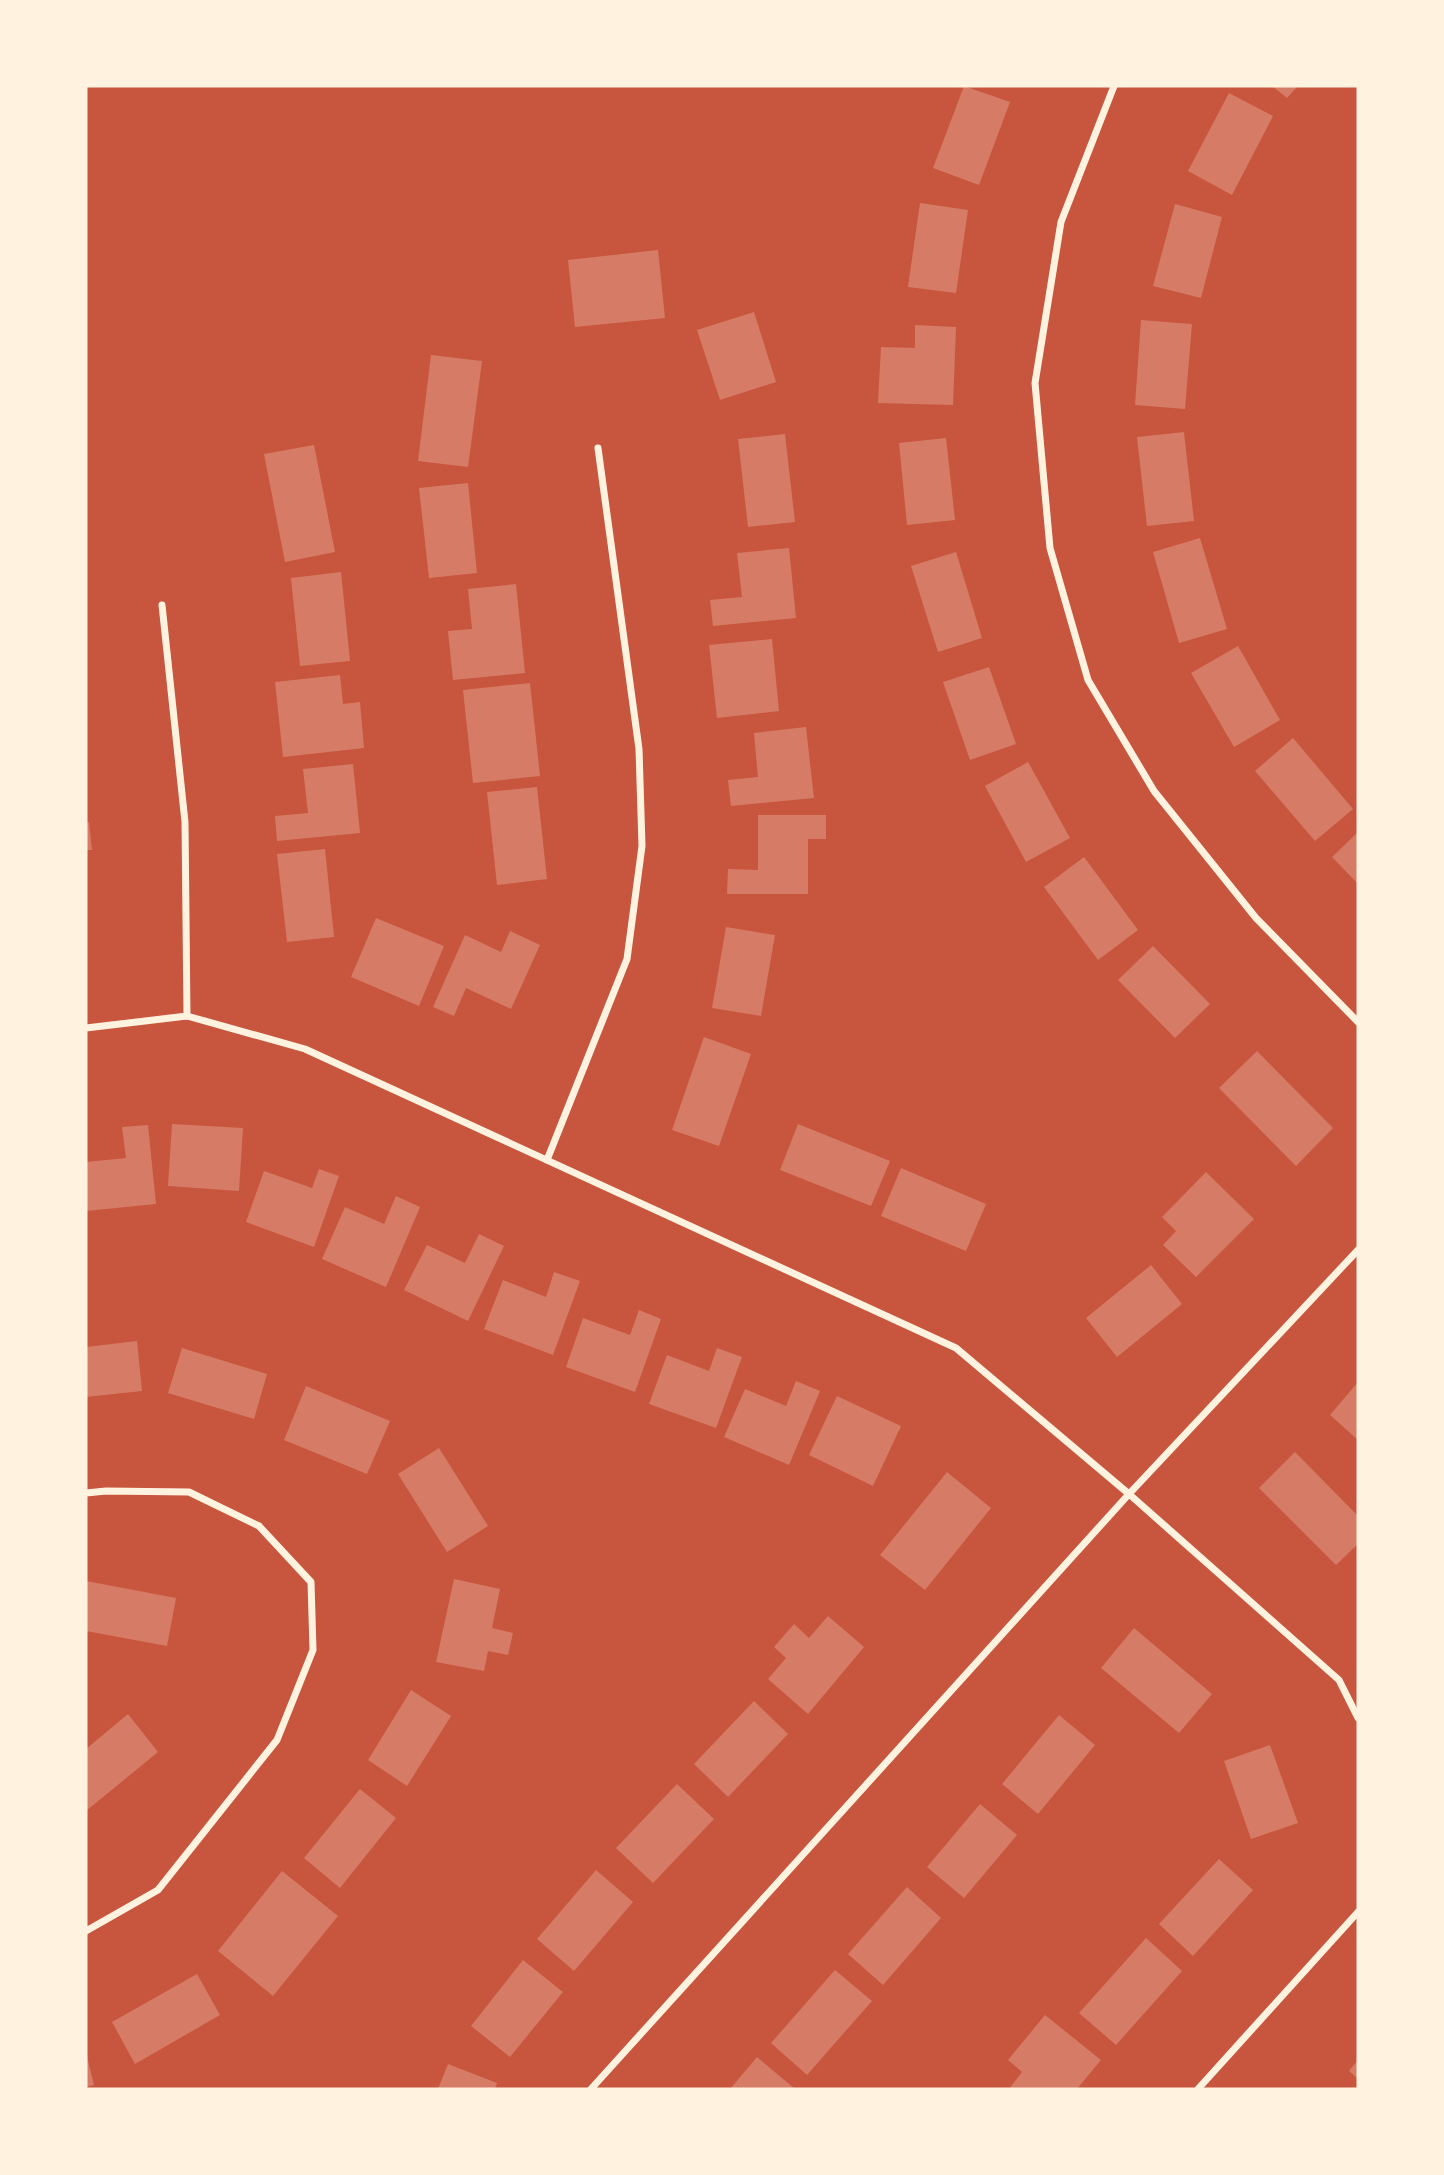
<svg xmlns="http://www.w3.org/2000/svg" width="1444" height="2175" viewBox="0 0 1444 2175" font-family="Barlow,sans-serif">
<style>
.building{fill:#d67c66}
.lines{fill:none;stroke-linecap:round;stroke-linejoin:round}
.minor{stroke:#fff3e0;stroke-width:7}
</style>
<rect width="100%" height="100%" fill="#c8553d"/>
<g class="building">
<path d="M964,86l46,16 -31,83 -46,-17z"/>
<path d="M1272,86h26l-11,12z"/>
<path d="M1229,93l44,23 -41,79 -44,-24z"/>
<path d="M920,203l48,7 -12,83 -48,-6z"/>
<path d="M1175,204l47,13 -21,81 -48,-12z"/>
<path d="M658,250l7,68 -90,9 -7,-67z"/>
<path d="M754,312l22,70 -56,18 -23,-70z"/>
<path d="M1141,320l51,4 -7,85 -50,-4z"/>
<path d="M915,325l41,2 -3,78 -75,-2 3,-56 34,1z"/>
<path d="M431,355l51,6 -14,106 -50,-6z"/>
<path d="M1184,432l10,89 -47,5 -10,-89z"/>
<path d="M785,434l10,88 -47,5 -10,-88z"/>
<path d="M946,438l9,82 -48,5 -8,-82z"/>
<path d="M314,445l21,107 -50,10 -21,-108z"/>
<path d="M468,483l9,90 -48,5 -10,-90z"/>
<path d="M1200,538l27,91 -48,14 -26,-91z"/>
<path d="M789,548l7,70 -83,8 -3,-26 32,-3 -5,-44z"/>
<path d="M956,552l26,86 -44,14 -27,-86z"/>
<path d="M341,572l9,89 -50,5 -9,-88z"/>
<path d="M516,584l9,89 -72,7 -5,-49 24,-2 -4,-40z"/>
<path d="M772,639l7,72 -62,7 -8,-73z"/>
<path d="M1238,646l42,74 -46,27 -43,-74z"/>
<path d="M989,667l27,77 -46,16 -27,-78z"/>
<path d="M340,675l3,29 17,-2 4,46 -81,9 -8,-75z"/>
<path d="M530,683l10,93 -67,7 -10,-93z"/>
<path d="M806,727l8,71 -83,8 -3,-26 30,-3 -4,-44z"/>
<path d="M1293,738l60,71 -38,32 -60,-70z"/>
<path d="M1028,762l42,76 -44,24 -41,-76z"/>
<path d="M353,764l7,69 -83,8 -2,-25 33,-3 -5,-44z"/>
<path d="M537,787l10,92 -50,6 -10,-93z"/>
<path d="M758,815h68v24h-18v55h-81l1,-25 30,1z"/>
<path d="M89,822l3,28h-6v-27z"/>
<path d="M1358,832v52l-26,-27z"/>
<path d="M325,849l9,88 -47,5 -10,-88z"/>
<path d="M1084,857l54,73 -40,30 -54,-73z"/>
<path d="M376,918l68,28 -25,60 -68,-29z"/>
<path d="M726,927l49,8 -14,81 -49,-8z"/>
<path d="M510,931l30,14 -29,64 -45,-21 -12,28 -21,-9 32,-72 36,17z"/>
<path d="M1153,946l57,58 -35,34 -57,-58z"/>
<path d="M704,1037l47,17 -32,92 -47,-16z"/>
<path d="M1257,1051l76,77 -37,38 -77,-78z"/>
<path d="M172,1124l71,4 -4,63 -71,-5z"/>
<path d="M798,1124l92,37 -19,45 -91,-36z"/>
<path d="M148,1125l8,79 -70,7v-49l40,-4 -4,-31z"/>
<path d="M901,1168l85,36 -20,47 -85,-35z"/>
<path d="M319,1169l20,7 -25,71 -68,-25 18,-51 48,17z"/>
<path d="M1206,1172l48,47 -58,58 -33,-32 13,-14 -14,-14z"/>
<path d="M396,1196l24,11 -34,80 -64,-28 23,-52 39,17z"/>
<path d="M479,1234l25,12 -36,75 -64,-31 23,-45 38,18z"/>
<path d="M1151,1265l31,39 -65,53 -31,-39z"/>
<path d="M554,1272l26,9 -27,74 -69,-26 19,-49 43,17z"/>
<path d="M639,1310l22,9 -26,73 -69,-25 17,-49 47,17z"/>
<path d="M137,1341l5,50 -56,6v-50z"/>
<path d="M182,1348l85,26 -13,45 -86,-26z"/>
<path d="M717,1348l25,9 -26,71 -67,-24 18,-49 42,16z"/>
<path d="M796,1381l24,10 -31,74 -65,-28 21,-48 41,17z"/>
<path d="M1358,1382v58l-28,-25z"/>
<path d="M306,1386l84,35 -23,53 -83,-34z"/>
<path d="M837,1396l64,30 -28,60 -64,-31z"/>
<path d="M439,1448l49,78 -41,26 -49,-78z"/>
<path d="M1295,1452l63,64v28l-22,21 -77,-77z"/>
<path d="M947,1472l44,36 -66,82 -45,-35z"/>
<path d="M454,1579l46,10 -8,39 21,5 -5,22 -20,-4 -4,20 -48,-9z"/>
<path d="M86,1581l90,17 -9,48 -81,-15z"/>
<path d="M828,1616l36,31 -56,67 -40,-35 18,-21 -12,-11 20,-23 15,14z"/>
<path d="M1134,1628l78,66 -33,39 -78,-65z"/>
<path d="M411,1690l40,26 -44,70 -39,-26z"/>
<path d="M754,1701l34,33 -60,63 -34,-33z"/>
<path d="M128,1714l30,38 -72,59v-62z"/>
<path d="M1059,1715l36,30 -57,69 -36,-30z"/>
<path d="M1270,1745l28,78 -47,16 -27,-78z"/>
<path d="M677,1784l37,35 -61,64 -37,-35z"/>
<path d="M360,1789l36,29 -56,70 -36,-30z"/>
<path d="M980,1804l37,31 -53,63 -37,-31z"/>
<path d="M1219,1859l34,31 -60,66 -34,-32z"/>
<path d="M596,1870l37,32 -59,69 -37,-32z"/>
<path d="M282,1871l56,45 -65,80 -55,-45z"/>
<path d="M907,1887l34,31 -58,67 -35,-31z"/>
<path d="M1146,1938l36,33 -66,74 -37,-32z"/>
<path d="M523,1960l40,32 -53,65 -39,-31z"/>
<path d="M835,1970l37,31 -65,74 -36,-32z"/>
<path d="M197,1974l23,41 -85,49 -23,-42z"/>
<path d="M1045,2015l56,45 -24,29h-68l13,-17 -14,-12z"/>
<path d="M86,2052l8,33 -8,2z"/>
<path d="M757,2057l38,32h-65z"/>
<path d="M1358,2060v19l-9,-8z"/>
<path d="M448,2064l49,19 -2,6h-57z"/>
</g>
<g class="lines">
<g class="minor">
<path d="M1114,86l-53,136 -26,161 15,165 38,132 66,111 102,127 102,104"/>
<path d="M162,605l23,217 2,194"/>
<path d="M86,1028l101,-12 118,33 651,299 173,146 210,186 19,38"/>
<path d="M547,1160l80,-201 15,-113 -3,-97 -41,-301"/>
<path d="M86,1493l20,-2 83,1 70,34 52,56 2,68 -36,90 -119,150 -72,41"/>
<path d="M591,2089l538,-595 229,-244"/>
<path d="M1198,2089l160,-177"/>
</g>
</g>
<rect width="1444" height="2175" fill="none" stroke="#fff3e0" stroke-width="175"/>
</svg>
